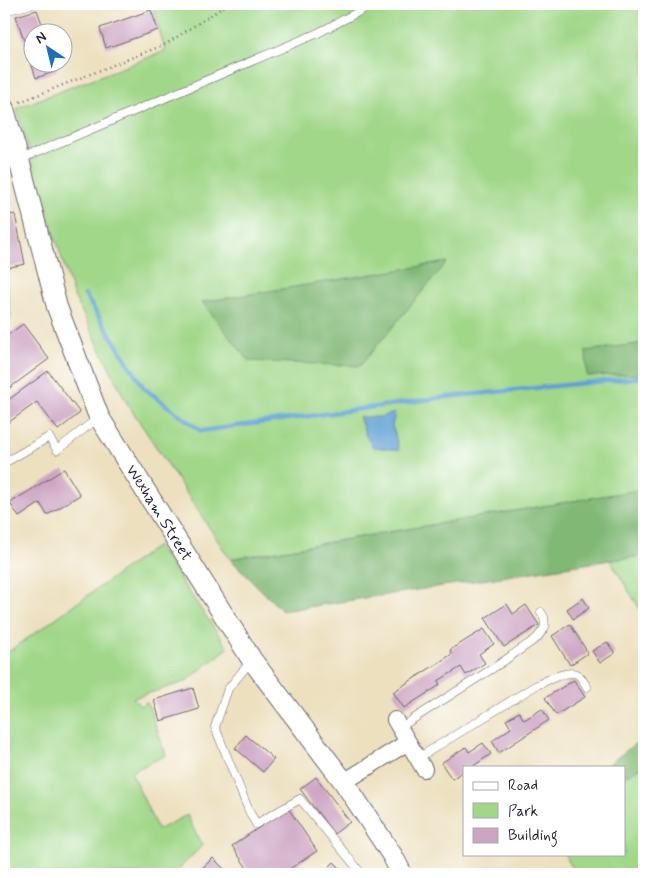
<svg xmlns="http://www.w3.org/2000/svg" width="648" height="878" viewBox="0 0 648 878" font-family="Mynerve,sans-serif">
<style>
.green{fill:#a0d788;stroke:#617c62}
.forest{fill:#80b874;stroke:#516d58}
.water{fill:#61a1d3;stroke:#426287}
.lines{fill:none;stroke-linecap:round;stroke-linejoin:round}
.stream{stroke:#61a1d3;stroke-width:4.5}
.building{fill:#cda5c3}
.service-casing{stroke:#696469;stroke-width:9}
.minor-casing{stroke:#696469;stroke-width:18}
.tertiary-casing{stroke:#696469;stroke-width:22}
.path{stroke:#696469;stroke-width:2.5;stroke-dasharray:1 4;stroke-linecap:butt}
.service{stroke:#fff;stroke-width:8}
.minor{stroke:#fff;stroke-width:16}
.tertiary{stroke:#fff;stroke-width:20}
.labels{text-anchor:middle;dominant-baseline:central;stroke-width:4.5;stroke-linejoin:round;paint-order:stroke}
.street-label{font-size:16px;fill:#22223b;stroke:#fff}
</style>
<rect width="100%" height="100%" fill="#fff"/>
<filter id="ink" filterUnits="userSpaceOnUse"><feTurbulence type="fractalNoise" baseFrequency=".02" numOctaves="2"/><feDisplacementMap in="SourceGraphic" scale="10" xChannelSelector="R" yChannelSelector="G"/><feConvolveMatrix kernelMatrix="1 2 1 2 8 2 1 2 1" color-interpolation-filters="sRGB"/></filter>
<filter id="wash" filterUnits="userSpaceOnUse"><feTurbulence type="fractalNoise" baseFrequency=".0096" numOctaves="4" result="noise"/><feDisplacementMap in="SourceGraphic" scale="20" xChannelSelector="R" yChannelSelector="G"/><feGaussianBlur stdDeviation="1.12" result="paint"/><feColorMatrix in="noise" values="0 0 0 0 0 0 0 0 0 0 0 0 0 0 0 0 0 1.4 0 .05"/><feComposite in="paint" operator="in"/></filter>
<g filter="url(#wash)">
<rect width="100%" height="100%" fill="#ede0bf"/>
<g class="green">
<path d="M152,4h492v485l-414,70 -103,-156 -54,-109 -41,-131 -15,-55 148,-57z"/>
<path d="M4,265l7,52 -7,6z"/>
<path d="M157,546l71,102 -43,34 -52,16 7,8 7,-4 19,53 -35,17 27,58 29,-15 15,31 -28,28h-170v-219z"/>
<path d="M644,556v60l-34,-56z"/>
<path d="M644,766v108h-69l-10,-20h59v-78z"/>
</g>
<g class="forest">
<path d="M447,262l-87,104 -111,-5 -47,-59z"/>
<path d="M644,343v31l-57,2 -1,-25z"/>
<path d="M644,489v67l-34,4 -328,51 -52,-52z"/>
<path d="M644,737v29l-20,10v-9h-19z"/>
</g>
<path class="water" d="M395,413l-3,13 3,8 4,16 -26,-3 -7,-11 -7,-19h21z"/>
<g class="lines">
<path class="stream" d="M85,295l59,93 57,43 246,-34 197,-20"/>
</g>
<g id="blocks">
<g class="building">
<path d="M37,10l8,22h-13v30h22l3,9 -21,7 -20,-62z"/>
<path d="M151,10l7,20 -52,18 -6,-20z"/>
<path d="M15,214l10,50 -19,4 -2,-13v-39z"/>
<path d="M23,324l26,35 -45,33v-54z"/>
<path d="M48,371l32,42 -22,17 -21,-28 -32,23 3,4 -4,3v-29z"/>
<path d="M64,469l16,26 -33,20 -7,-12 -21,14 -9,-14z"/>
<path d="M583,598l6,10 -16,11 -6,-10z"/>
<path d="M507,604l6,10 13,-9 13,20 -35,22 -19,-29z"/>
<path d="M570,624l18,29 -18,12 -18,-29z"/>
<path d="M484,629l10,15 -15,10 6,9 -19,12 -5,-8 -23,14 2,4 -36,23 -11,-16 59,-38 -2,-4z"/>
<path d="M607,642l8,11 -15,10 -8,-12z"/>
<path d="M574,680l11,17 -29,18 -11,-17z"/>
<path d="M193,688l6,21 -39,12 -6,-21z"/>
<path d="M542,709l7,11 -50,33 -7,-12 19,-13 -5,-8 13,-8 5,8z"/>
<path d="M246,735l28,24 -11,13 -28,-24z"/>
<path d="M483,743l8,11 -19,13h-8v4l-12,8 -11,-16 25,-16 3,5z"/>
<path d="M316,777l34,45 -16,12 -34,-45z"/>
<path d="M288,808l29,43 -35,23h-31l-19,-28z"/>
<path d="M213,858l16,16h-33z"/>
<path d="M334,862l12,12h-24z"/>
</g>
</g>
</g>
<g filter="url(#ink)">
<use href="#blocks" fill-opacity="0" stroke="#696469" stroke-width="1"/>
<g class="lines">
<g class="service-casing">
<g id="service">
<path d="M4,11l29,-7"/>
<path d="M21,159l297,-126 55,-29"/>
<path d="M4,463l45,-26 8,13 41,-32"/>
<path d="M251,661l-23,28 -13,38 34,84 7,13 44,-25 62,75"/>
<path d="M399,728l99,-63 39,-27 8,-11 -1,-10 -3,-5"/>
<path d="M418,758l117,-72c9,-4 32,-17 42,-12 4,2 7,9 10,13"/>
</g>
</g>
<g class="minor-casing">
<g id="minor">
<path d="M408,742l16,27"/>
<path d="M344,782l64,-40 -13,-22"/>
</g>
</g>
<g class="tertiary-casing">
<g id="tertiary">
<path id="s1" d="M4,109l15,51 38,147 42,110 153,243 92,122 48,73 10,19"/>
</g>
</g>
<path class="path" d="M20,102l146,-58 62,-40"/>
<use href="#service" class="service"/>
<use href="#minor" class="minor"/>
<use href="#tertiary" class="tertiary"/>
</g>
</g>
<g class="labels">
<g class="street-label">
<text stroke="none"><textPath href="#s1" startOffset="436">Wexham Street</textPath></text>
</g>
</g>
<rect width="648" height="878" fill="none" stroke="#fff" stroke-width="20"/>
<rect x="463" y="766" width="162" height="90" fill="#ffffff" stroke="#a7a7b1"/>
<rect x="473" y="782" width="25" height="8" fill="#ffffff" stroke="#a7a7b1"/>
<text x="508" y="790" font-size="15" fill="#22223b">Road</text>
<rect x="473" y="803" width="25" height="15" fill="#a0d788" stroke="#a7a7b1"/>
<text x="508" y="816" font-size="15" fill="#22223b">Park</text>
<rect x="473" y="828" width="25" height="15" fill="#cda5c3" stroke="#a7a7b1"/>
<text x="508" y="840" font-size="15" fill="#22223b">Building</text>
<g transform="translate(48 48) rotate(325)"><circle r="24" fill="#ffffff" stroke="#a7a7b1"/>
<path d="M0-4L9 19L0 12L-9 19Z" fill="#1f6fb2"/>
<text y="-8" font-size="14" font-weight="bold" text-anchor="middle" fill="#22223b">N</text>
</g>
</svg>
